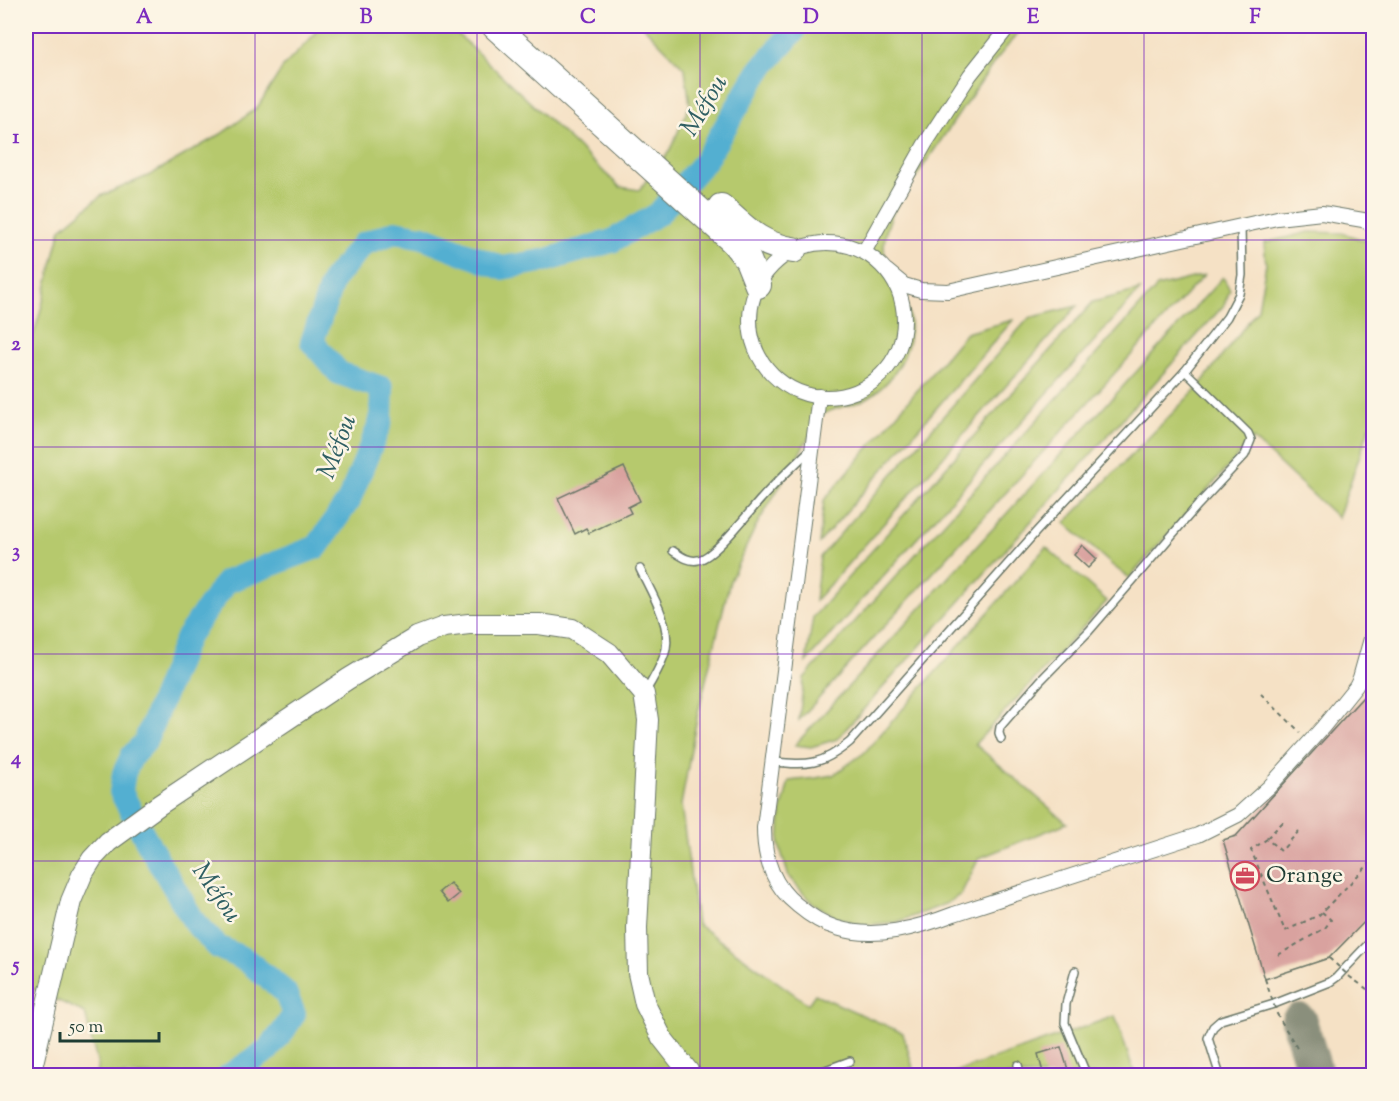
<svg xmlns="http://www.w3.org/2000/svg" width="1399" height="1101" viewBox="0 0 1399 1101" font-family="'Sorts Mill Goudy',serif">
<style>
.green{fill:#b6c96d;stroke:#6a8350;stroke-width:1.5}
.lines{fill:none;stroke-linecap:round;stroke-linejoin:round}
.river{stroke:#53afd1;stroke-width:24}
.taxiway{stroke:#8a8f7c;stroke-width:36}
.building{fill:#d9a29f}
.lane-casing{stroke:#6a7667;stroke-width:10}
.street-casing{stroke:#6a7667;stroke-width:16}
.secondary-casing{stroke:#6a7667;stroke-width:22}
.highway-casing{stroke:#6a7667;stroke-width:28}
.path{stroke:#6a7667;stroke-width:2;stroke-dasharray:4.5 4.5;stroke-linecap:butt}
.lane{stroke:#fff;stroke-width:7}
.street{stroke:#fff;stroke-width:14}
.secondary{stroke:#fff;stroke-width:20}
.highway{stroke:#fff;stroke-width:26}
.path-bridge{stroke:#6a7667;stroke-width:2;stroke-dasharray:4.5 4.5;stroke-linecap:butt}
.grid{fill:none;stroke:#7b2cbf;stroke-width:1.5;stroke-opacity:0.55}
.labels{text-anchor:middle;dominant-baseline:central;stroke-width:5;stroke-linejoin:round;paint-order:stroke}
.poi-label{font-size:24px;fill:#1f3d34;stroke:#fcf5e5;text-anchor:start}
.water-label{font-size:26px;font-style:italic;fill:#2f5f63;stroke:#fcf5e5}
.neatline{fill:none;stroke:#7b2cbf;stroke-width:2}
.grid-label{font-size:20px;text-anchor:middle;font-weight:bold;fill:#7b2cbf}
</style>
<rect width="100%" height="100%" fill="#fcf5e5"/>
<filter id="ink" filterUnits="userSpaceOnUse"><feTurbulence type="fractalNoise" baseFrequency=".0167" numOctaves="2"/><feDisplacementMap in="SourceGraphic" scale="12" xChannelSelector="R" yChannelSelector="G"/><feConvolveMatrix kernelMatrix="1 2 1 2 8 2 1 2 1" color-interpolation-filters="sRGB"/></filter>
<filter id="wash" filterUnits="userSpaceOnUse"><feTurbulence type="fractalNoise" baseFrequency=".008" numOctaves="4" result="noise"/><feDisplacementMap in="SourceGraphic" scale="24" xChannelSelector="R" yChannelSelector="G"/><feGaussianBlur stdDeviation="1.35" result="paint"/><feColorMatrix in="noise" values="0 0 0 0 0 0 0 0 0 0 0 0 0 0 0 0 0 1.4 0 .05"/><feComposite in="paint" operator="in"/></filter>
<g filter="url(#wash)">
<rect width="100%" height="100%" fill="#f5e1c5"/>
<g class="green">
<path d="M319,26h130l171,161 19,3 30,-38 21,-47 -5,-36 -42,-43h381l-29,35 -99,145c-8,16 -16,36 -10,53 3,7 9,14 11,20 5,11 10,24 12,36 5,27 -8,56 -29,74 -6,5 -16,12 -24,14 -12,4 -24,5 -34,12l-66,111 -26,55 -33,136 -16,88 16,119 111,80 7,-10 88,39 12,42h-818l1,-9 -13,-53 -59,-27v-627l13,-42 22,-88 40,-33 49,-21 71,-41 36,-26 26,-41 29,-30z"/>
<path d="M1309,232l33,1 28,9 3,3v182l-3,-1 -32,92 -85,-79 -124,139 -17,-13 -47,-42 135,-138 58,-76 8,-45 -2,-21z"/>
<path d="M1204,275l-405,445 5,-42 353,-391z"/>
<path d="M1223,277l7,13 -6,15 -387,434 -26,8 -16,-2z"/>
<path d="M1140,290l-334,372 7,-45 280,-315z"/>
<path d="M1077,306l-262,295 5,-44 209,-239z"/>
<path d="M1013,320l-194,223 5,-43 142,-167z"/>
<path d="M1046,547l61,54 -132,143 92,79 -88,35 -18,36 -15,10 -49,18 -34,3 -27,-8 -25,-15 -22,-25 -10,-32 2,-33 8,-31 27,-3 17,-3 31,-22z"/>
<path d="M1115,1016l20,59 -190,1z"/>
</g>
<g class="lines">
<path class="river" d="M228,1076l39,-25 17,-21 10,-16 -9,-22 -39,-32 -28,-13 -23,-24 -46,-78 -28,-53 3,-19 8,-17 13,-14 42,-105 39,-55 91,-35 32,-47 32,-79 1,-33 -43,-15 -27,-31 21,-62 30,-36 32,-12 28,5 79,31 45,-8 65,-19 46,-27 46,-52 55,-91 34,-39 3,-6"/>
<path class="taxiway" d="M1299,1021l17,55"/>
</g>
<g id="blocks">
<g class="building">
<path d="M624,467l16,34 -12,6 3,6 -42,20 -3,-5 -11,6 -17,-36z"/>
<path d="M1082,545l15,14 -9,9 -14,-13z"/>
<path d="M1374,685v227l-45,46 -64,21 -42,-139 13,-4z"/>
<path d="M450,883l9,11 -11,9 -9,-11z"/>
<path d="M1061,1047l9,29h-26l-6,-22z"/>
</g>
</g>
</g>
<g filter="url(#ink)">
<use href="#blocks" fill-opacity="0" stroke="#6a7667" stroke-width="1.5"/>
<g class="lines">
<g class="lane-casing">
<g id="lane">
<path d="M673,551c8,5 16,11 25,9 16,-2 51,-48 63,-61 15,-17 32,-33 49,-49"/>
<path d="M640,569c11,23 31,55 26,80 -3,15 -13,29 -20,42"/>
<path d="M1001,739l-2,-6 1,-6 40,-46 49,-50 109,-126 47,-50 6,-15 -3,-7 -63,-62"/>
<path d="M773,762c35,3 48,4 77,-20l186,-210 149,-161 42,-54 12,-23 3,-19 -1,-49"/>
<path d="M1075,971l-9,33 -1,19 22,53"/>
<path d="M1018,1065l3,11"/>
<path d="M809,1076l41,-15"/>
<path d="M1220,1076l-12,-38 5,-11 8,-7 53,-16 56,-22 7,-5 37,-39"/>
</g>
</g>
<g class="street-casing">
<g id="street">
<circle cx="827" cy="320" r="77"/>
<path d="M864,252l61,-108 45,-69 39,-49"/>
<path d="M887,271l17,14 17,5 27,1 329,-73 45,-5 41,7 11,6"/>
<path d="M819,396l-55,432c0,30 9,58 33,77 12,10 25,19 40,23 38,12 81,0 117,-14l244,-79 40,-20 31,-28 54,-60 33,-41 4,-8 14,-50"/>
</g>
</g>
<g class="secondary-casing">
<path id="secondary" d="M30,1076l41,-175 11,-26 10,-16 16,-17 51,-37 189,-126 69,-42 27,-10 25,-3h70l33,5 37,24 35,41 4,26 -11,208 1,45 7,31 17,34 30,38"/>
</g>
<g class="highway-casing">
<g id="highway">
<path d="M495,26l238,215 15,19 10,25"/>
<path d="M721,207c25,22 38,38 72,43"/>
</g>
</g>
<g class="path">
<path d="M1261,694l39,38"/>
<path d="M1299,831l-18,20 -14,-12 -16,11 34,81 34,-16 55,-56"/>
<path d="M1267,838l17,-17"/>
<path d="M1278,955l47,-27 6,-8 -9,-8"/>
</g>
<use href="#lane" class="lane"/>
<use href="#street" class="street"/>
<use href="#secondary" class="secondary"/>
<use href="#highway" class="highway"/>
<g class="path-bridge">
<path d="M1329,958l21,19 24,17"/>
<path d="M1265,979l12,35 20,34"/>
</g>
</g>
</g>
<path class="grid" d="M255,26v1050M477,26v1050M700,26v1050M922,26v1050M1144,26v1050M26,240h1348M26,447h1348M26,654h1348M26,861h1348"/>
<defs>
<g id="office-ring" transform="scale(1.5)"><circle r="9.5" fill="#fcf5e5" stroke="#d1495b" stroke-width="1.5"/><path d="M-6-3h4V-5.5h4V-3h4V5H-6ZM-1-4.5V-3h2v-1.5ZM-6 0V1H6V0Z" fill="#d1495b"/></g>
</defs>
<g fill-rule="evenodd">
<use href="#office-ring" x="1245" y="876"/>
</g>
<g class="labels">
<g class="poi-label">
<text x="1266" y="876">Orange</text>
</g>
<g class="water-label">
<text transform="translate(705 106) rotate(-59)">Méfou</text>
<text transform="translate(338 447) rotate(-69)">Méfou</text>
<text transform="translate(216 893) rotate(55)">Méfou</text>
</g>
</g>
<rect width="1399" height="1101" fill="none" stroke="#fcf5e5" stroke-width="66"/>
<path d="M60 1032v9h99v-9" fill="none" stroke="#1f3d34" stroke-width="3"/>
<text x="69" y="1032" font-size="18" fill="#1f3d34" stroke="#fcf5e5" stroke-width="4.5" paint-order="stroke">50 m</text>
<rect x="33" y="33" width="1333" height="1035" class="neatline"/>
<g class="grid-label">
<text x="144" y="23">A</text>
<text x="366" y="23">B</text>
<text x="588" y="23">C</text>
<text x="811" y="23">D</text>
<text x="1033" y="23">E</text>
<text x="1255" y="23">F</text>
<text x="16" y="143">1</text>
<text x="16" y="350">2</text>
<text x="16" y="557">3</text>
<text x="16" y="764">4</text>
<text x="16" y="971">5</text>
</g>
</svg>
